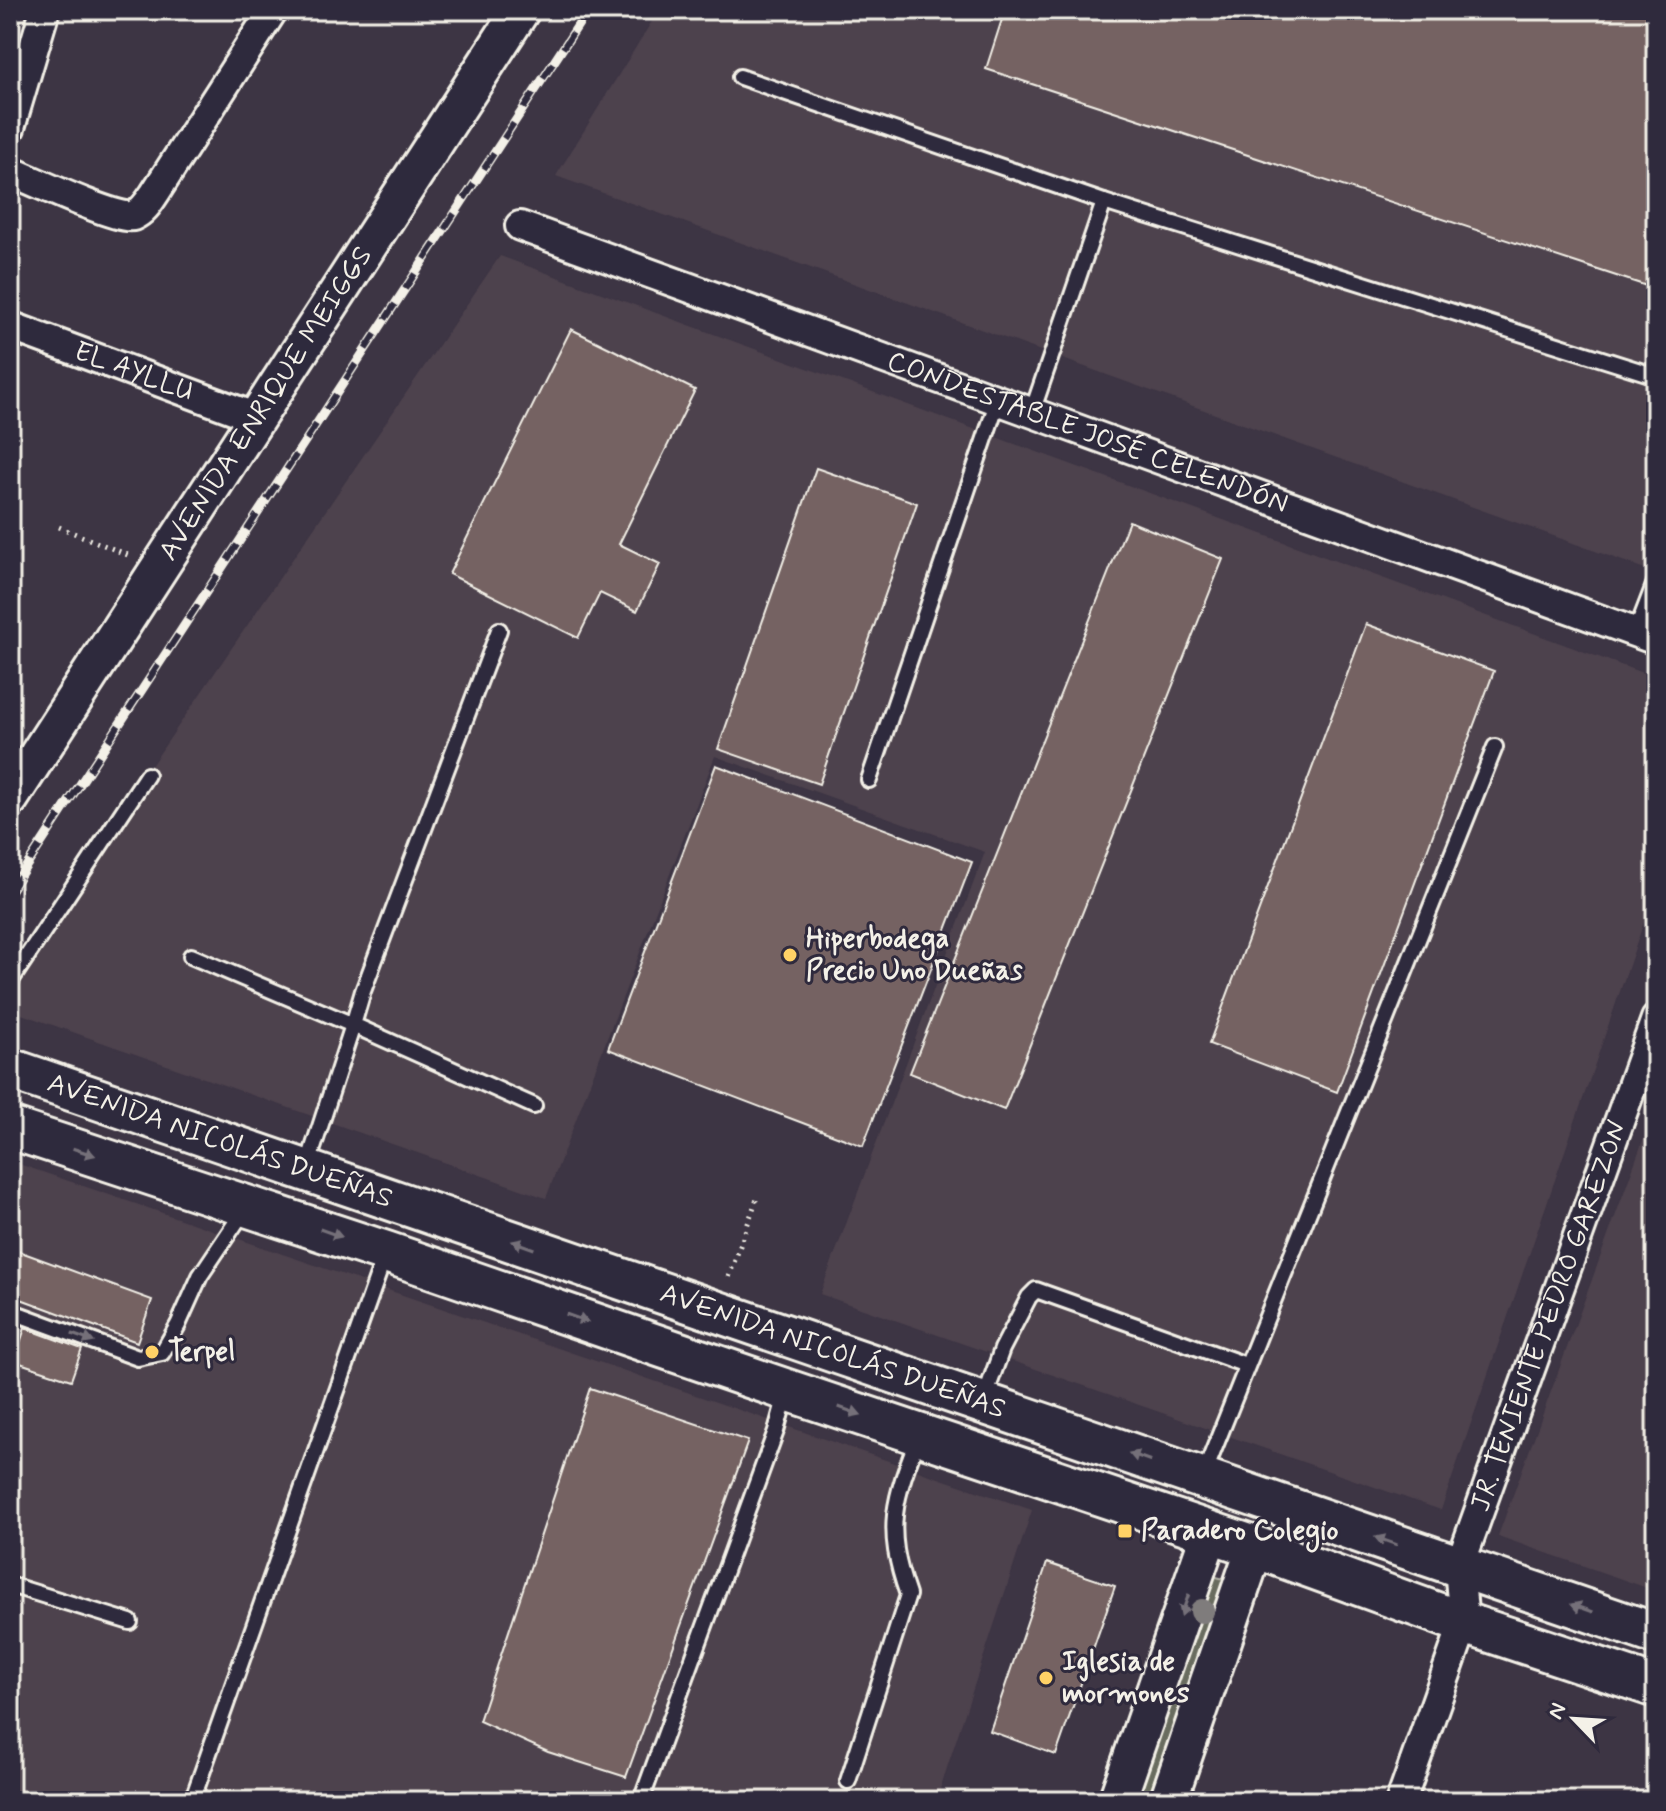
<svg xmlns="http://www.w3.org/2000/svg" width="1666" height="1811" viewBox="0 0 1666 1811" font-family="Mynerve,sans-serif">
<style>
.built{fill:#4e424d}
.green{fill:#696c5e;stroke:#aeaea3;stroke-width:2}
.building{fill:#756262;stroke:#f4f1e8;stroke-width:2}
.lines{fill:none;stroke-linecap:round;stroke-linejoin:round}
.service-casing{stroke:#f4f1e8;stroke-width:20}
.minor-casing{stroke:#f4f1e8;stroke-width:34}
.tertiary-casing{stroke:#f4f1e8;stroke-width:42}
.secondary-casing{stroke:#f4f1e8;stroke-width:46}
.path{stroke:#f4f1e8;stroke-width:5;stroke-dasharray:2 6;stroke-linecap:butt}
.service{stroke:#2f2a3d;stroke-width:14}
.minor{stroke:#2f2a3d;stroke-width:28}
.tertiary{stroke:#2f2a3d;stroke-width:36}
.secondary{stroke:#2f2a3d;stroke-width:40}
.rail-casing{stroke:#f4f1e8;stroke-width:9}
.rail{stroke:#2f2a3d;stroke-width:6;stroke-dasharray:18;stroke-linecap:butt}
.tree{fill:#7f7b7c}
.oneway{fill:#747079}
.poi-dot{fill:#ffd166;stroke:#2f2a3d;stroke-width:3}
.labels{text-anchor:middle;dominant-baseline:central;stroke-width:6;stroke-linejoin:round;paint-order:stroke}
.street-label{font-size:28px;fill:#f4f1e8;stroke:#2f2a3d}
.poi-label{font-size:28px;font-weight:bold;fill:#f4f1e8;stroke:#2f2a3d;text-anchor:start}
</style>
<rect width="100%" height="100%" fill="#3d3544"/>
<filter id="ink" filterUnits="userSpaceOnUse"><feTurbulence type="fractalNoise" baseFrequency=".0125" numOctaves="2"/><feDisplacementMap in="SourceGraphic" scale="16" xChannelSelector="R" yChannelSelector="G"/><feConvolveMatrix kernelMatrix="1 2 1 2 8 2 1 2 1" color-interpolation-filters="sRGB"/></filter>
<g filter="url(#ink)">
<g class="built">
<path d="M659,10h997v563l-1100,-397z"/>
<path d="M500,256l1156,422v209l-215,623 -621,-216 165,-442 -270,-96 -169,442 -536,-188v-38z"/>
<path d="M1656,1105v486l-158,-55z"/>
<path d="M10,1161l1022,349 -96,291h-926z"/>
</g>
<path class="green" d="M1201,1573l23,6 -77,222h-27z"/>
<g class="building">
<path d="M1005,10h651v279l-670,-220z"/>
<path d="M571,329l124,61 -76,154 41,20 -23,47 -37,-18 -22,45 -129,-64z"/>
<path d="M816,468l101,35 -98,281 -101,-35z"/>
<path d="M1129,521l94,38 -219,551 -94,-37z"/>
<path d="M1366,624l128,47 -157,421 -128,-48z"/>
<path d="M716,765l256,97 -109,284 -255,-97z"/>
<path d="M10,1248l142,52 -15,42 -127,-47z"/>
<path d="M25,1328l57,21 -11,31 -57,-19z"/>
<path d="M590,1388l158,53 -122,336 -78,-25 -69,-31z"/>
<path d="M1047,1563l68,23 -59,169 -66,-24z"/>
</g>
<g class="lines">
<g class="service-casing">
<g id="service">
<path d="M740,77l364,125 -72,210"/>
<path d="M1104,202l552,174"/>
<path d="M499,630l-136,361 -10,34 181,81"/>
<path d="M1636,632l20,-52"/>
<path d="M869,780l129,-380"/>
<path d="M191,956l162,69 -47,145"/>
<path d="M10,982l137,-207"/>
<path d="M10,1311l128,47 24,-5 16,-28 22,-49 45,-67"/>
<path d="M983,1402l19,-53 27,-52 7,-7 210,75"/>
<path d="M1204,1474l291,-727"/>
<path d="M10,1585l120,37"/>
<path d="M848,1781l60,-186c-24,-68 -14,-95 11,-160"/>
<path d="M192,1801l193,-546"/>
<path d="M641,1801l135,-370 11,-40"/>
</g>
</g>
<g class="minor-casing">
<g id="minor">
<path d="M10,128l35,-118"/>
<path d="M10,171c19,8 109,50 123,45 10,-4 16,-14 22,-23l118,-183"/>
<path id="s1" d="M520,226l1136,414"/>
<path id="s2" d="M10,326l247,92"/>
<path id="s3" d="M1401,1801l63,-178 -5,-56 197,-548"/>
</g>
</g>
<g class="tertiary-casing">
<g id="tertiary">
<path id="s4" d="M10,798l511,-788"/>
<path d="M1117,1801l93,-269"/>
<path d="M1168,1801l87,-254"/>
</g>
</g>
<g class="secondary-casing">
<g id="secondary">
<path id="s5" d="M10,1069l1646,565"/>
<path d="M10,1128l376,124 401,138 468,157 209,76 192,64"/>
</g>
</g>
<g class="path">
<path d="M59,527l69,28"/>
<path d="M729,1277l28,-79"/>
</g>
<use href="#service" class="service"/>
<use href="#minor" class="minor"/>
<use href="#tertiary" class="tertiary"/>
<use href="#secondary" class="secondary"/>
<g class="rail-casing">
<path id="rail" d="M10,891l578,-881"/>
</g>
<use href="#rail" class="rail"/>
</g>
<circle class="tree" cx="1202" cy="1611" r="12"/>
<defs><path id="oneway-solid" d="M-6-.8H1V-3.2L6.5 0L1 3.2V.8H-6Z" transform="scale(2)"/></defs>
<g class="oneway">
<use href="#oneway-solid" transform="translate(84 1152) rotate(18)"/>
<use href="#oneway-solid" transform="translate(331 1233) rotate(19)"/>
<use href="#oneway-solid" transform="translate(523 1245) rotate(-161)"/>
<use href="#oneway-solid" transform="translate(577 1318) rotate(19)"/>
<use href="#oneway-solid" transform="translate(83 1338) rotate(20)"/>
<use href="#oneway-solid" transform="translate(850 1411) rotate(19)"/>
<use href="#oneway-solid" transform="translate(1140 1457) rotate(-161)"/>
<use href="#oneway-solid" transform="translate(1386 1541) rotate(-161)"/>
<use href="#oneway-solid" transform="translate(1185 1605) rotate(109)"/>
<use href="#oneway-solid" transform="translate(1582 1608) rotate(-161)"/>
</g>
</g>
<g class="poi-dot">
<circle cx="790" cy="955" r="8"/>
<circle cx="152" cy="1352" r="8"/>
<rect x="1117" y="1523" width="16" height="16" rx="4"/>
<circle cx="1046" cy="1678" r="8"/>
</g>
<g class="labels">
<g class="street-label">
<text stroke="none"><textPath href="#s2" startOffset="132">EL AYLLU</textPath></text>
<text stroke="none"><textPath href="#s4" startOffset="470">AVENIDA ENRIQUE MEIGGS</textPath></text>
<text stroke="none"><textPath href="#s1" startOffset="604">CONDESTABLE JOSÉ CELENDÓN</textPath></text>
<text stroke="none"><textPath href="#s5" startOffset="222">AVENIDA NICOLÁS DUEÑAS</textPath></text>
<text stroke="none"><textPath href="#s3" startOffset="512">JR. TENIENTE PEDRO GAREZON</textPath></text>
<text stroke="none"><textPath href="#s5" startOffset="870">AVENIDA NICOLÁS DUEÑAS</textPath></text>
</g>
<g class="poi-label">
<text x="806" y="939">Hiperbodega<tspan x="806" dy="32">Precio Uno Dueñas</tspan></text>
<text x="168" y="1352">Terpel</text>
<text x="1141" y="1531">Paradero Colegio</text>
<text x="1062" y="1662">Iglesia de<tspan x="1062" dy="32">mormones</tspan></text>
</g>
</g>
<rect width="1666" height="1811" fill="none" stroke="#2f2a3d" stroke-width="40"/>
<rect x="20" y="20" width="1626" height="1771" fill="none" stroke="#f4f1e8" stroke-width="3" filter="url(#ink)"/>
<g transform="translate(1574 1719) rotate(295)" stroke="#2f2a3d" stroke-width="6" paint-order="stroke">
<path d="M0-6L14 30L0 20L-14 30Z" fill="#f4f1e8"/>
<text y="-12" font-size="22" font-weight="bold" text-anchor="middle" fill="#f4f1e8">N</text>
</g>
</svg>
